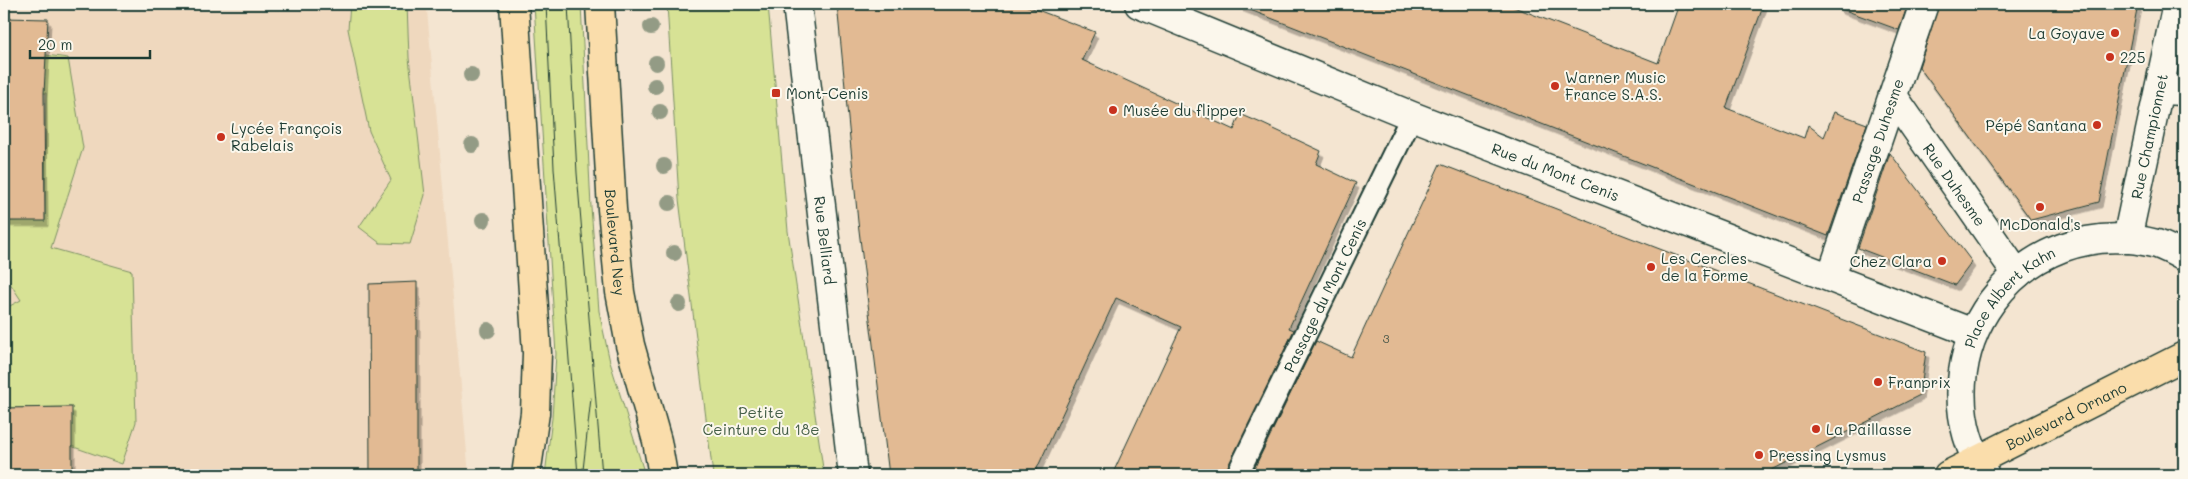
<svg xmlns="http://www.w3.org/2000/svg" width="2188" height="479" viewBox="0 0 2188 479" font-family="Mali,sans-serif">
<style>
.built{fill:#efd8be}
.green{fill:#d7e295;stroke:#7b9064}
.building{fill:#e2ba93;stroke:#1f3d34;filter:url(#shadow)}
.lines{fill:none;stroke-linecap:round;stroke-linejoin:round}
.service-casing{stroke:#1f3d34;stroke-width:25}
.pedestrian-casing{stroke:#1f3d34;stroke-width:31}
.minor-casing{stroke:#1f3d34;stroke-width:31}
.primary-casing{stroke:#1f3d34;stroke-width:31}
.service{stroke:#fbf7ec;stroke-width:21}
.pedestrian{stroke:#fbf7ec;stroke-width:28}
.minor{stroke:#fbf7ec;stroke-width:28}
.primary{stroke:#faddab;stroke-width:28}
.tram{stroke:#1f3d34;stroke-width:1}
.tree{fill:#939b85}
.poi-dot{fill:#c8321e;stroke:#fbf7ec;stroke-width:2}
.labels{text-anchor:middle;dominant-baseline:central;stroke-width:4;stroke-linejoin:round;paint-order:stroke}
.number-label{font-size:12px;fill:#505c4c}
.poi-label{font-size:15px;fill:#1f3d34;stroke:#fbf7ec;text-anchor:start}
.street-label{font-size:15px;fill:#1f3d34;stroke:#fbf7ec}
.park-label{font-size:15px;fill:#445e47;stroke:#fbf7ec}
</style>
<defs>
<filter id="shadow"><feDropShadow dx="3" dy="5.5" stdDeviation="0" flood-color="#0004"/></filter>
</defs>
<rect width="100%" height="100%" fill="#f4e5d1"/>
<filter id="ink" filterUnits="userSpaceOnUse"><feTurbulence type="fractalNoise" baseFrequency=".02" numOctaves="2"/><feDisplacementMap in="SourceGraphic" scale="10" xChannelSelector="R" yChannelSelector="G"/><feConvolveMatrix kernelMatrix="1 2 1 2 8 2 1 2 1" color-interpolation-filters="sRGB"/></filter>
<g filter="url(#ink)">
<path class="built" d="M427,10l42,465h-465v-464z"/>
<g class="green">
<path d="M350,4h57l2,54 16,137 -15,49 -30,-1 -21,-16 32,-47 -22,-49 -21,-102z"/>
<path d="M534,4h47l10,203 8,104 11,51 35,113h-100l7,-57 4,-64z"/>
<path d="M667,4h101l20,227 36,244h-111l-34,-276z"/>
<path d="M46,55l22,3 15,90 -32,100 81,23 4,151 -14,42 -51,-18v-39l-67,1v-99l17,-9 -17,-26v-53l41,-1 1,-127h-23z"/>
</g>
<g class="building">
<path d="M837,4h185l73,28 -13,28 152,70 6,-16 21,9 60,28 -5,13 40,19 -67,145 5,2 -69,145h-113l69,-148 -65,-29 -82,177h-145l-31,-253z"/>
<path d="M1241,4h265l152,59 21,-59h85l-38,104 78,30 4,-13 16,12 10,-25 33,12 -39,112 -588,-230z"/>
<path d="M1839,4h69l-9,26 -60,-22z"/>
<path d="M1939,4h199l-39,198 -68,18 -112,-153z"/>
<path d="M4,18l44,1 -4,74 1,128h-41z"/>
<path d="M1890,153l82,109 -17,23 -97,-37z"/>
<path d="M1440,164l486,188 -6,43 -158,80h-511l65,-134 35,16z"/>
<path d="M417,282v193h-47l-1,-191z"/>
<path d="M72,407v68h-68v-67z"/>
</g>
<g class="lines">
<g class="service-casing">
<g id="service">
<path id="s1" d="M1237,475l175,-359"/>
</g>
</g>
<g class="pedestrian-casing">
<g id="pedestrian">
<path d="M2159,90l25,1"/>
<path id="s2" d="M1831,277l93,-273"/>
</g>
</g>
<g class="minor-casing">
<g id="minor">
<path id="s3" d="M797,4l56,471"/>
<path id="s4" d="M1139,4l273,112 561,217"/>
<path id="s5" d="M1893,96l124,178"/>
<path id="s6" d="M2127,239l50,-235"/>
<path id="s7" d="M1985,475c-73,-119 35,-268 172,-231 9,3 18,8 27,13"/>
</g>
</g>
<g class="primary-casing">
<g id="primary">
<path d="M514,4l23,349 -2,60 -9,62"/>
<path id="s8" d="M600,4l12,205 8,83 10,53 27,96 6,34"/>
<path id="s9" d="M1948,475l236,-119"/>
</g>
</g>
<use href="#service" class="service"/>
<use href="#pedestrian" class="pedestrian"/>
<use href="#minor" class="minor"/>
<use href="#primary" class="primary"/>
<g class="tram">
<path d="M546,4l8,164 24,307"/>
<path d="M568,4l9,169 25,302"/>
<path d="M583,470l8,-72"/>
</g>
</g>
<g class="tree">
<circle cx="651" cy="27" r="8"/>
<circle cx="656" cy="63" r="8"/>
<circle cx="471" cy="75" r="8"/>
<circle cx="655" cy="86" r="8"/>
<circle cx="660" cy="112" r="8"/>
<circle cx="472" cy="145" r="8"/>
<circle cx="664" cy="166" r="8"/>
<circle cx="669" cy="203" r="8"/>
<circle cx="483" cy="220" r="8"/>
<circle cx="674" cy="253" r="8"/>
<circle cx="679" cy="304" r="8"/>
<circle cx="488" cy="330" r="8"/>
</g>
</g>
<g class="poi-dot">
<circle cx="2115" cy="33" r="5"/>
<circle cx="2110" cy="57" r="5"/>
<circle cx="1555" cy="86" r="5"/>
<rect x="771" y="88" width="10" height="10" rx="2.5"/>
<circle cx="1113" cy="110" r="5"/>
<circle cx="2097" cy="125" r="5"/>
<circle cx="221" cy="137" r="5"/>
<circle cx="2040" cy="207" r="5"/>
<circle cx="1942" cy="261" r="5"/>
<circle cx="1651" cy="267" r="5"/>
<circle cx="1878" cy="382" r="5"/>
<circle cx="1816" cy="429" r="5"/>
<circle cx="1759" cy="455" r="5"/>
</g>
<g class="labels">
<g class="number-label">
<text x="1386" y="338">3</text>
</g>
<g class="poi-label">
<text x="2105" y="33" text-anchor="end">La Goyave</text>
<text x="2120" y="57">225</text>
<text x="1565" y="77">Warner Music<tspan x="1565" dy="17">France S.A.S.</tspan></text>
<text x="786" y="93">Mont-Cenis</text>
<text x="1123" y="110">Musée du flipper</text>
<text x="2087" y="125" text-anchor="end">Pépé Santana</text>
<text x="231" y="128">Lycée François<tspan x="231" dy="17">Rabelais</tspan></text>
<text x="2040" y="224" text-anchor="middle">McDonald's</text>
<text x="1661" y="258">Les Cercles<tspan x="1661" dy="17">de la Forme</tspan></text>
<text x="1932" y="261" text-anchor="end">Chez Clara</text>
<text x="1888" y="382">Franprix</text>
<text x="1826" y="429">La Paillasse</text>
<text x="1769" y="455">Pressing Lysmus</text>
</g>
<g class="street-label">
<text stroke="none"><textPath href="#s6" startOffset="105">Rue Championnet</textPath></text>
<text stroke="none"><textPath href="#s2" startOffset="144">Passage Duhesme</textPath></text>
<text stroke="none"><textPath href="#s4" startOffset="449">Rue du Mont Cenis</textPath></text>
<text stroke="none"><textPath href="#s5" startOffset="108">Rue Duhesme</textPath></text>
<text stroke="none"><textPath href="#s3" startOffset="238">Rue Belliard</textPath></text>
<text stroke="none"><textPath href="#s8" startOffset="239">Boulevard Ney</textPath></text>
<text stroke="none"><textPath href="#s1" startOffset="200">Passage du Mont Cenis</textPath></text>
<text stroke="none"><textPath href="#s7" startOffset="199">Place Albert Kahn</textPath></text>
<text stroke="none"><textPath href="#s9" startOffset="132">Boulevard Ornano</textPath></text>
</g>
<g class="park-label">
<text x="761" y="412">Petite<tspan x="761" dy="17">Ceinture du 18e</tspan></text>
</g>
</g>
<rect width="2188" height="479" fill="none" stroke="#fbf7ec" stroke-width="20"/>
<rect x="10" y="10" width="2168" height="459" fill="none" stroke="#1f3d34" stroke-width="2" filter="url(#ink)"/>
<path d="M30 50v8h120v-8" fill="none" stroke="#1f3d34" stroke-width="2.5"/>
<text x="38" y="50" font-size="15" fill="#1f3d34" stroke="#fbf7ec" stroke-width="4" paint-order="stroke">20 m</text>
</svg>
